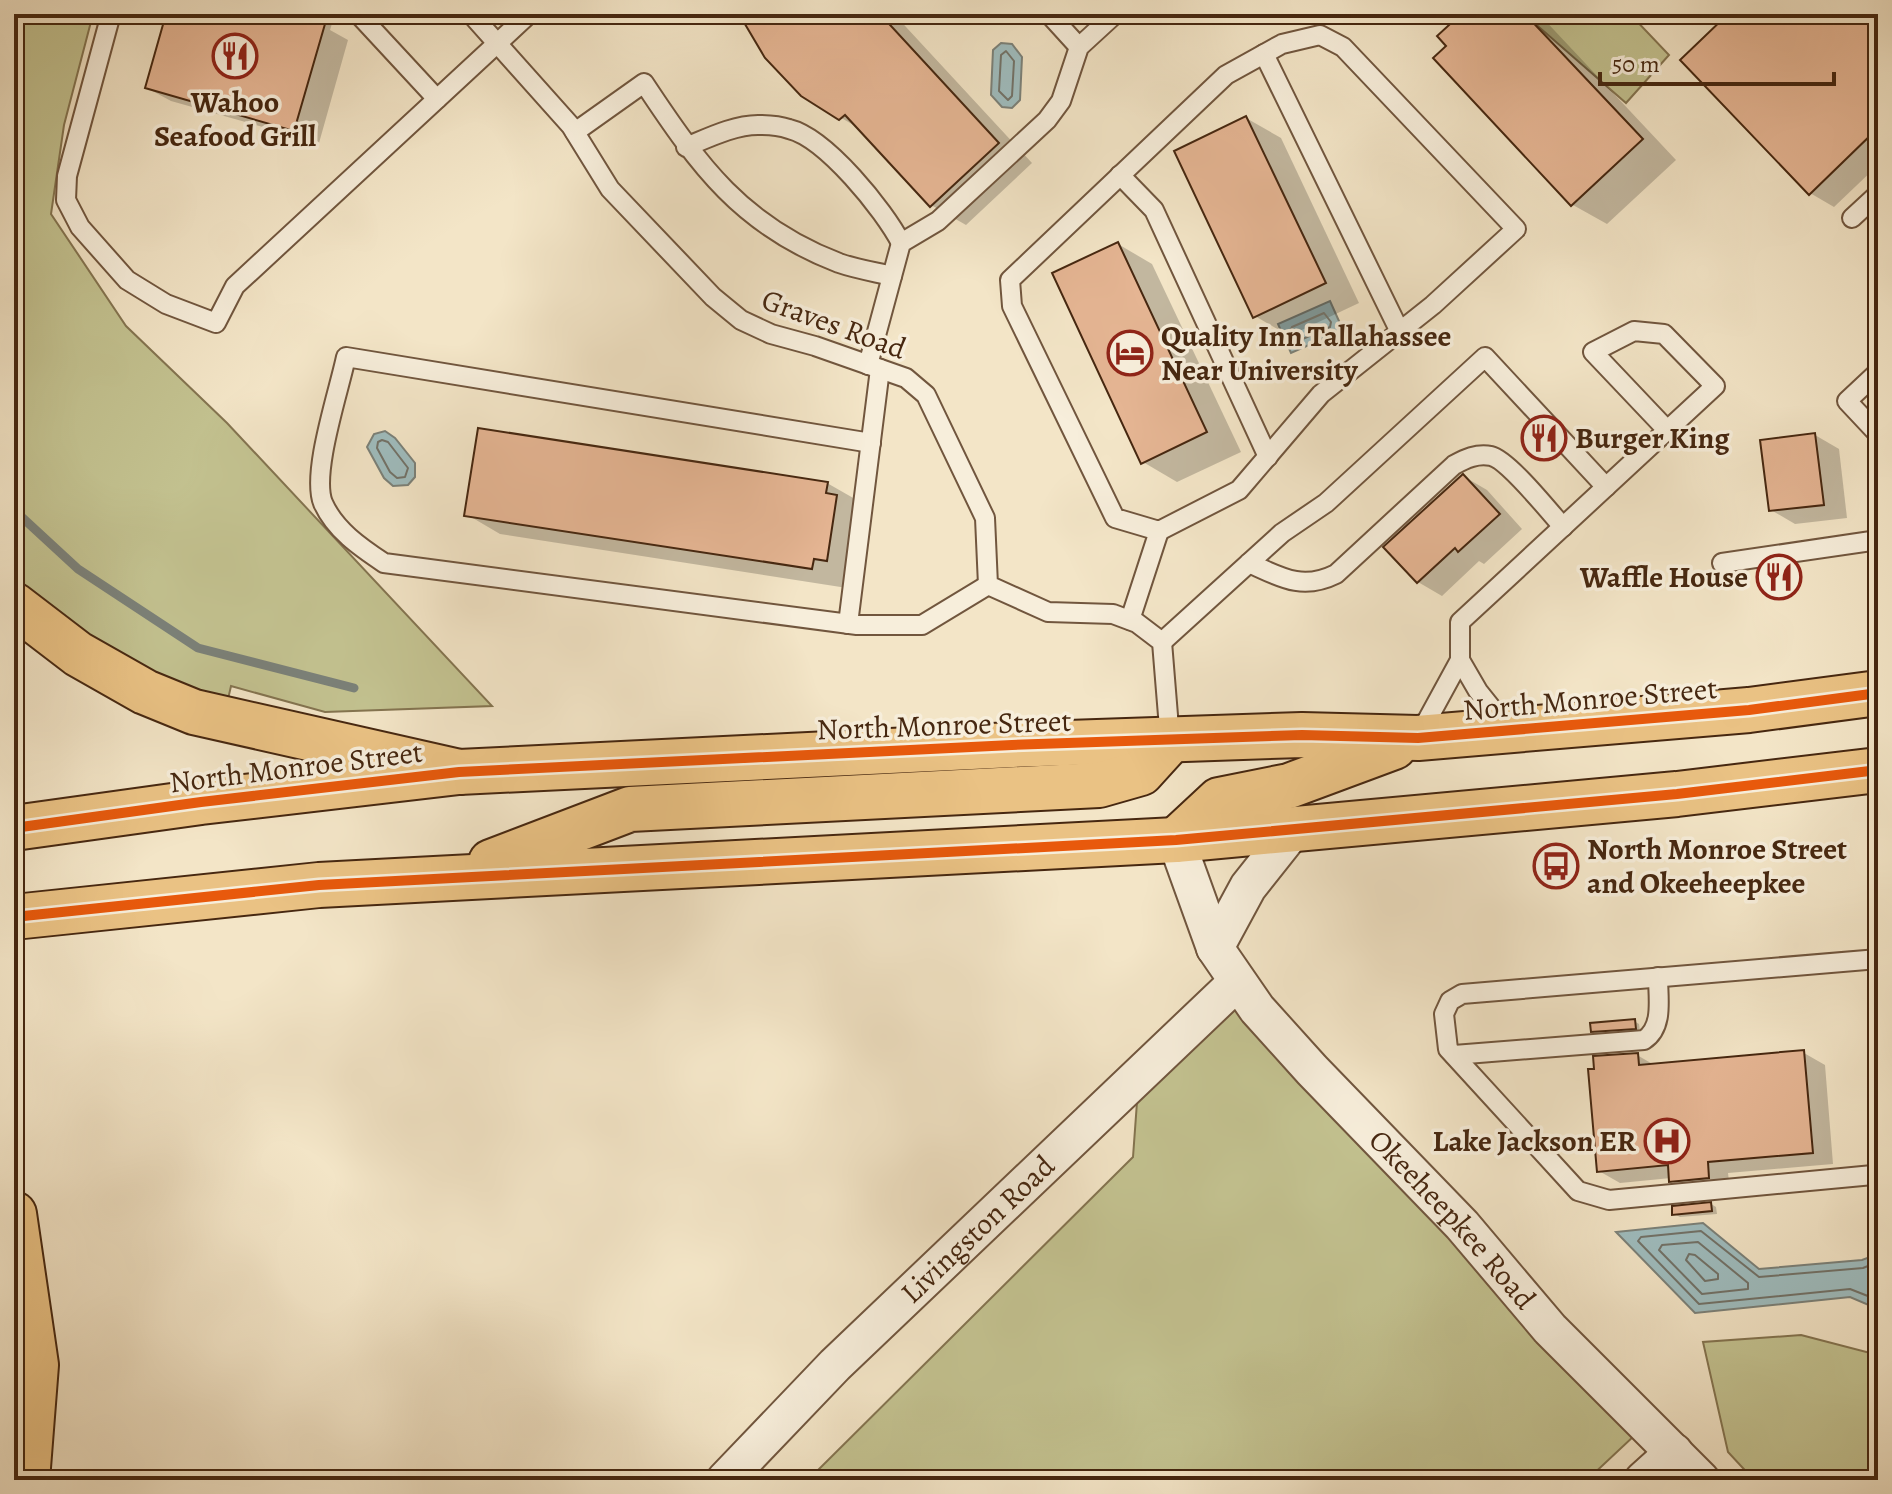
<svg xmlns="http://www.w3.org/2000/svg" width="1892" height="1494" viewBox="0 0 1892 1494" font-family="Alegreya,serif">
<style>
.green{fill:#c3c290;stroke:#847450;stroke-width:2}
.water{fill:#9fbdbf;stroke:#7b8179;stroke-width:2}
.shadow{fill:#0003}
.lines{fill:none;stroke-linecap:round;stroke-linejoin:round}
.shore{stroke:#727268;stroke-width:2}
.stream{stroke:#7b8179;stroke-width:9}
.building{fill:#e5b593;stroke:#462710;stroke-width:2}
.service-casing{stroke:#71563e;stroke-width:22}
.minor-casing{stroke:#71563e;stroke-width:40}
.trunk-casing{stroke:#462710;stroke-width:48}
.motorway-casing{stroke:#462710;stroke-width:48}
.service{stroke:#f7eedb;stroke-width:18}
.minor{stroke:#f7eedb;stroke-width:36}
.trunk{stroke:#eac284;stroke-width:44}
.motorway{stroke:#eac284;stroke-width:44}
.cycleway-casing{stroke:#f7eedb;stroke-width:15}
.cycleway{stroke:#e8590c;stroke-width:10}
.labels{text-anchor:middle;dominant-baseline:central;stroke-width:7;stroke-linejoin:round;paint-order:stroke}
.poi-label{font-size:30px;font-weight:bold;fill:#462710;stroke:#f7eedb;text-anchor:start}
.street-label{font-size:30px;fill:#462710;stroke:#f7eedb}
</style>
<rect width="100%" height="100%" fill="#f3e5c7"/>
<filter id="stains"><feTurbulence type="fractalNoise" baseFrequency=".0025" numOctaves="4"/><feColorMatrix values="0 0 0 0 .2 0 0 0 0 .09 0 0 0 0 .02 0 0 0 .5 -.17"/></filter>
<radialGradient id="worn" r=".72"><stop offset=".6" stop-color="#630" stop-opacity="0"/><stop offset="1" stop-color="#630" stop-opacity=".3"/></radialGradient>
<g class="green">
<path d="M14,14h79l-29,111 -13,89 75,112 101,97 265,283 -167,6 -94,-26 -5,22 -97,-39 -115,-81z"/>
<path d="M1524,14h106l39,41 -43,48z"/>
<path d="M1236,1008l399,427 -48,45h-779l325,-323 4,-55z"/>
<path d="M1801,1335l77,20v125h-124l-26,-28 -25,-110z"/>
</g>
<g class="water">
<path d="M1001,43l11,1 10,13 -2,43 -8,8 -10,-1 -11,-12 2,-45z"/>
<path d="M1330,301l13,29 -52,23 -13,-29z"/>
<path d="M385,431l10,7 20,25v14l-7,8 -15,1 -9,-8 -17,-31 7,-13z"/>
<path d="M1703,1223l56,46 103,-9 11,-4 5,-6v59l-28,-12 -155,16 -79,-81z"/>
</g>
<g class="shadow">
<path d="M168,14h167l-5,16 18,10 -29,103 -148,-42 -24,-13z"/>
<path d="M742,14h152l138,149 -66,62 -35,-20 -69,-75 -60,-35z"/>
<path d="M1464,14h75l137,146 -69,64 -34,-19 -137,-146 13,-13z"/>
<path d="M1731,14h147v151l-44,42 -24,-14z"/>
<path d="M1246,118l35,20 78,165 -70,33 -34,-20z"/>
<path d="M1118,244l34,20 89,188 -64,30 -34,-20z"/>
<path d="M1815,435l24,14 8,69 -52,6 -24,-14z"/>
<path d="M1463,476l24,14 35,39 -38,35 -5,-3 -37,35 -24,-14z"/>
<path d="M827,483l35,20 -2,8 11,6 -10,62 -14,9 -347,-54 -34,-20z"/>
<path d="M1634,1021l5,3 1,7 -42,3 -5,-3z"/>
<path d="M1804,1053l21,12 8,99 -105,9 2,17 -37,3 -22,-12v-3l-51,5 -21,-12 38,-116 19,11z"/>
<path d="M1711,1204l5,3 1,7 -37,3 -6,-3z"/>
</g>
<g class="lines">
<g class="shore">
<path d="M1006,51l8,10 -2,35 -4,4 -9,-9 2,-36z"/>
<path d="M1324,313l7,9 -1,5 -32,14 -4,-1 -4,-9 2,-4z"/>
<path d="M382,440l6,2 20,26 -3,9 -8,1 -7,-6 -13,-24 1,-6z"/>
<path d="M1698,1242l50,41v6l-46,5 -43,-44 3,-5z"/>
<path d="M1689,1254l6,1 23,19v5l-13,2 -19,-21z"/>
<path d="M1878,1262l-15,6 -104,9 -58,-46 -60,6 -3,4 61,63 151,-15 28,11"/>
</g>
<path class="stream" d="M14,510l64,59 120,79 156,40"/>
</g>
<g class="building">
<path d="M166,14h141l-1,5 19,5 -31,107 -149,-43z"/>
<path d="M739,14h141l119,129 -69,64 -85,-92 -6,5 -38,-24 -36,-38z"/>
<path d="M1461,14h64l118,125 -72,67 -138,-148 13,-12 -9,-10z"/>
<path d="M1728,14h150v114l-69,67 -129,-135z"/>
<path d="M1246,116l80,167 -73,35 -79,-167z"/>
<path d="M1118,242l89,190 -66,32 -89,-191z"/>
<path d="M478,428l350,54 -2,11 11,2 -10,66 -13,-2 -2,10 -348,-53z"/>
<path d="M1815,433l9,72 -55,6 -9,-71z"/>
<path d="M1463,474l37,40 -42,38 -3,-4 -38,35 -34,-36z"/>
<path d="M1635,1019l1,10 -45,3 -1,-9z"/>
<path d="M1804,1050l9,103 -105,9 1,16 -40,4 -1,-17 -71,7 -9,-103h6l-1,-13 45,-3 1,12z"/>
<path d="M1711,1202l1,9 -40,4v-9z"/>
</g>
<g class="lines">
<g class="service-casing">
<g id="service">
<path d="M111,14l-44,162 -1,24 14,27 47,53 39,24 50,19 19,-37 294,-272"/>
<path d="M471,14l100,112 39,63 103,108 28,23 30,14 44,12 91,32 20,17 59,123 3,67 60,27 65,2 24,9 25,19 8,98"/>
<path d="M1049,14l30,33"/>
<path d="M361,17l76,82"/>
<path d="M1320,35l23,12 173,182 -83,76 -112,89 -82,96 -80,41 -44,-13 -103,-212 -2,-26 216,-205 56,-31z"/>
<path d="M1264,54l136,278"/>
<path d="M575,132l69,-49c55,83 98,143 195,180 17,6 36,9 53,13"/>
<path d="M686,147c22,-9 48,-22 72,-22 9,0 22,1 31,4 37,9 95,81 112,114"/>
<path d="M1120,175l34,35 114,247"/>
<path d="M1852,218l26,-24"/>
<path d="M868,365l33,-122 37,-22 109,-101 14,-19 18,-54 36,-33"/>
<path d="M1878,372l-31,29 31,33"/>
<path d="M871,443l-525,-86c-7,34 -35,116 -23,146 12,27 37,44 61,60l473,62h65l66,-40"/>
<path d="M1249,563c31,14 53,28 87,11l118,-109c11,-6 23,-12 37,-9 17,4 58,55 72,71"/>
<path d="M1722,563l156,-23"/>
<path d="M1130,620l29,-89"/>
<path d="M848,624l32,-255"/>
<path d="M1162,642l120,-109 44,-30 159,-146 121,130"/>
<path d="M1460,660l18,31 28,35"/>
<path d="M1418,737l42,-77v-38l255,-236 -51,-52 -30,-3 -41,21 74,78"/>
<path d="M1878,959l-416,35 -12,7 -6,13 4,35 130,142 31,9 264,-25 5,-6"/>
<path d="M1454,1055l190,-15c20,-13 14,-42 14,-63"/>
</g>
</g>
<g class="minor-casing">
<g id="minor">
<path id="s1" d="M1176,840l39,108 42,61 55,61 150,155 88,104 151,151"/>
<path d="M1215,948l33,-61 46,-58"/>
<path id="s2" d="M725,1480l110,-115 401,-382"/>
<path d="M1643,1480l31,-28"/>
</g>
</g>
<g class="trunk-casing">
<g id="trunk">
<path d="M14,828l187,-26 258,-30 553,-27 290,-10 116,3 331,-28 129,-17"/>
<path d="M1176,840l43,-40 70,-14 105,-39"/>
<path d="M491,862l139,-53 469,-24 42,-12 29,-32"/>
<path d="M14,917l305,-32 857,-45 501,-46 201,-24"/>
</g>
</g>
<g class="motorway-casing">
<g id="motorway">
<path d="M14,605l64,49 67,38 49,20 265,60"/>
<path d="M14,1214l22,151 -9,115"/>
</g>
</g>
<use href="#service" class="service"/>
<use href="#minor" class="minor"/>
<use href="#trunk" class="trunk"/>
<use href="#motorway" class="motorway"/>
<g class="cycleway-casing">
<g id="cycleway">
<path d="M14,828l187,-26 258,-30 553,-27 290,-10 116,3 331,-28 129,-17"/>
<path d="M14,917l305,-32 857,-45 501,-46 201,-24"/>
</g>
</g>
<use href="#cycleway" class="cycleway"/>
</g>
<defs>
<g id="restaurant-ring" transform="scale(2.3)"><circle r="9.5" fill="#f7eedb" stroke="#8f2418" stroke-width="1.5"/><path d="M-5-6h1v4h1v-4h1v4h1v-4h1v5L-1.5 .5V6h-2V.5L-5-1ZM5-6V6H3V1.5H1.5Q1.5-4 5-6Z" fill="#8f2418"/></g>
<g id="hotel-ring" transform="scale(2.3)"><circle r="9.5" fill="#f7eedb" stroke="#8f2418" stroke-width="1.5"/><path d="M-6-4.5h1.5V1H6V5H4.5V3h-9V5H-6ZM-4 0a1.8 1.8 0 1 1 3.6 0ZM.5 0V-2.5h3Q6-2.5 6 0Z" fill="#8f2418"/></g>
<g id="bus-ring" transform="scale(2.3)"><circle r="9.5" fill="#f7eedb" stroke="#8f2418" stroke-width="1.5"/><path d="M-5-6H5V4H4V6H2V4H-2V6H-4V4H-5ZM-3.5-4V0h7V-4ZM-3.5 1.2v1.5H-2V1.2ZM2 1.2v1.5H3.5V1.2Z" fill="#8f2418"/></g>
<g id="hospital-ring" transform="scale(2.3)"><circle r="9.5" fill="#f7eedb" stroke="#8f2418" stroke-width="1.5"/><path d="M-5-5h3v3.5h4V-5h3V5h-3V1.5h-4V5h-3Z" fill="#8f2418"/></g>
</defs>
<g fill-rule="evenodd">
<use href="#restaurant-ring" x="235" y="56"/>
<use href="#hotel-ring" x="1130" y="353"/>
<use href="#restaurant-ring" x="1544" y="438"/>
<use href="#restaurant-ring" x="1779" y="577"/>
<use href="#bus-ring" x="1556" y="866"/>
<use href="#hospital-ring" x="1667" y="1141"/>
</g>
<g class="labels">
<g class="poi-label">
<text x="235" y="102" text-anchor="middle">Wahoo<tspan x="235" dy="34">Seafood Grill</tspan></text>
<text x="1161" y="336">Quality Inn Tallahassee<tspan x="1161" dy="34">Near University</tspan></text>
<text x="1575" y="438">Burger King</text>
<text x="1748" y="577" text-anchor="end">Waffle House</text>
<text x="1587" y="849">North Monroe Street<tspan x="1587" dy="34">and Okeeheepkee</tspan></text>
<text x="1636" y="1141" text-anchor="end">Lake Jackson ER</text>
</g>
<g class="street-label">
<text transform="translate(834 324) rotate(20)">Graves Road</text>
<text transform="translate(1590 699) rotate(-5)">North Monroe Street</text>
<text transform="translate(944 725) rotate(-2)">North Monroe Street</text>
<text transform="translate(296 767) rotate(-7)">North Monroe Street</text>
<text stroke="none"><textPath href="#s1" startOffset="476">Okeeheepkee Road</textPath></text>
<text stroke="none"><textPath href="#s2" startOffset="356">Livingston Road</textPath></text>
</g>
</g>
<rect width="1892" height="1494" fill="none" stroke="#f3e5c7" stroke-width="48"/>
<rect x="16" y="16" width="1860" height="1462" fill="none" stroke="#462710" stroke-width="4"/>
<rect x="24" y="24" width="1844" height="1446" fill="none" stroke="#462710" stroke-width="2"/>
<path d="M1600 72v12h234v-12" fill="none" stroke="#462710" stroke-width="4"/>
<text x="1612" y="72" font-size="24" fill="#462710" stroke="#f7eedb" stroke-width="6" paint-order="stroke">50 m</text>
<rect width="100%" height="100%" filter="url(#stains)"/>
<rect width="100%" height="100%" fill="url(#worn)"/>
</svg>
